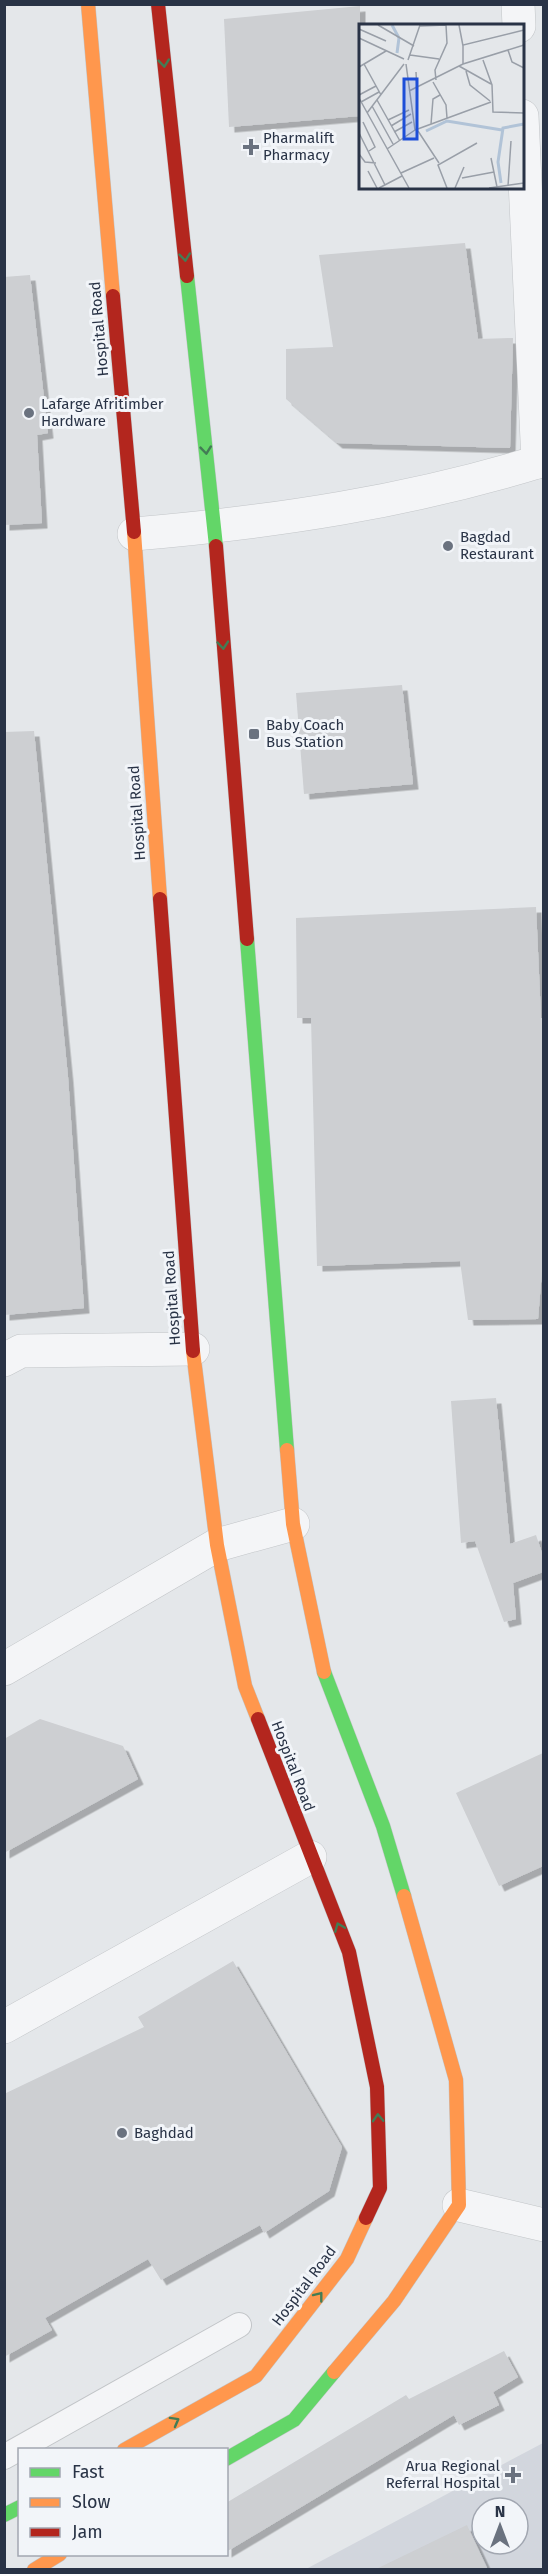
<svg xmlns="http://www.w3.org/2000/svg" width="548" height="2574" viewBox="0 0 548 2574" font-family="'Fira Sans',sans-serif">
<style>
.built{fill:#d2d6dd;fill-rule:evenodd}
.building{fill:#cdcfd2;filter:url(#shadow)}
.lines{fill:none;stroke-linecap:round;stroke-linejoin:round}
.lane-casing{stroke:#c2c5c8;stroke-width:26}
.street-casing{stroke:#c2c5c8;stroke-width:34}
.fast-casing{stroke:#c2c5c8;stroke-width:15}
.slow-casing{stroke:#c2c5c8;stroke-width:15}
.jam-casing{stroke:#c2c5c8;stroke-width:15}
.lane{stroke:#f4f5f7;stroke-width:24}
.street{stroke:#f4f5f7;stroke-width:33}
.fast{stroke:#63d668;stroke-width:14}
.slow{stroke:#ff974d;stroke-width:14}
.jam{stroke:#b3261e;stroke-width:14}
.oneway{stroke:#437c55}
.poi-dot{fill:#6a727f;stroke:#f2f5f9;stroke-width:2}
.labels{text-anchor:middle;dominant-baseline:central;stroke-width:6;stroke-linejoin:round;paint-order:stroke}
.poi-label{font-size:15px;fill:#293346;stroke:#f2f5f9;text-anchor:start}
.street-label{font-size:15px;fill:#293346;stroke:#f2f5f9}
.inset-river{fill:none;stroke:#b1c3d7;stroke-width:3}
.inset-road{fill:none;stroke:#999fa8;stroke-width:1.5}
.view{fill:#1d4ed8;fill-opacity:0.15;stroke:#1d4ed8;stroke-width:3}
.inset-edge{fill:none;stroke:#293346;stroke-width:3}
</style>
<defs>
<filter id="shadow"><feDropShadow dx="5.5" dy="5.5" stdDeviation="0" flood-color="#0004"/></filter>
</defs>
<rect width="100%" height="100%" fill="#e4e7ea"/>
<path class="built" d="M543,2443v126h-237zM482,2508h36v36h-36z"/>
<g class="building">
<path d="M360,6v110l-131,11 -5,-108z"/>
<path d="M465,243l13,96 35,-1 -3,110 -173,-5 -51,-44v-50l47,-2 -14,-92z"/>
<path d="M30,275l18,158 -11,2 5,88 -38,2v-248z"/>
<path d="M402,685l11,99 -109,10 -8,-101z"/>
<path d="M34,731l34,346 16,231 -80,7v-583z"/>
<path d="M536,907l5,111h2v241l-5,60 -70,1 -8,-59 -143,5 -6,-248h-14l-1,-100z"/>
<path d="M496,1398l14,146 26,-9 7,21v16l-30,11 3,36 -12,3 -29,-81 -14,2 -10,-142z"/>
<path d="M40,1719l83,27 15,33 -134,74v-114z"/>
<path d="M543,1753v113l-44,20 -43,-93z"/>
<path d="M233,1961l109,186 -13,44 -65,42 -4,-8 -99,55 -13,-21 -103,59 7,12 -48,27v-263l140,-67 -6,-10z"/>
<path d="M504,2351l14,26 -25,15 6,13 -40,20 -5,-10 -228,137v-49l180,-108 3,4z"/>
<path d="M467,2525l21,45h-114z"/>
</g>
<g class="lines">
<g class="lane-casing">
<path id="lane" d="M4,2457l235,-132"/>
</g>
<g class="street-casing">
<g id="street">
<path d="M518,4l1,22"/>
<path d="M522,116l16,346"/>
<path d="M134,534c140,-12 275,-32 410,-74"/>
<path d="M4,1360l17,-9 172,-2"/>
<path d="M4,1669l213,-124 76,-21"/>
<path d="M4,2027l306,-170"/>
<path d="M459,2205l85,20"/>
</g>
</g>
<g class="fast-casing">
<g id="fast">
<path d="M187,276l29,270"/>
<path d="M247,939l40,511"/>
<path d="M324,1672l59,154 21,70"/>
<path d="M226,2459l68,-39 40,-48"/>
<path d="M4,2515l16,-8"/>
</g>
</g>
<g class="slow-casing">
<g id="slow">
<path d="M88,4l25,292"/>
<path d="M134,532l26,367"/>
<path d="M193,1351l24,194 28,141 13,33"/>
<path d="M287,1450l6,74 31,148"/>
<path d="M334,2372l60,-71 65,-96 -3,-125 -52,-184"/>
<path d="M124,2450l132,-74 91,-117 19,-41"/>
<path d="M34,2570l26,-16"/>
</g>
</g>
<g class="jam-casing">
<g id="jam">
<path d="M158,4l29,272"/>
<path d="M113,296l21,236"/>
<path d="M216,546l31,393"/>
<path d="M160,899l33,452"/>
<path d="M258,1719l91,233 28,135 3,101 -14,30"/>
</g>
</g>
<use href="#lane" class="lane"/>
<use href="#street" class="street"/>
<use href="#fast" class="fast"/>
<use href="#slow" class="slow"/>
<use href="#jam" class="jam"/>
</g>
<defs><path id="oneway-chevron" d="M-2-3.5L2.5 0L-2 3.5" fill="none" stroke-width="1.6" stroke-linecap="round" stroke-linejoin="round" transform="scale(1.5)"/></defs>
<g class="oneway">
<use href="#oneway-chevron" transform="translate(164 63) rotate(84)"/>
<use href="#oneway-chevron" transform="translate(185 257) rotate(84)"/>
<use href="#oneway-chevron" transform="translate(206 450) rotate(84)"/>
<use href="#oneway-chevron" transform="translate(223 645) rotate(85)"/>
<use href="#oneway-chevron" transform="translate(339 1927) rotate(-112)"/>
<use href="#oneway-chevron" transform="translate(378 2118) rotate(-92)"/>
<use href="#oneway-chevron" transform="translate(319 2296) rotate(-52)"/>
<use href="#oneway-chevron" transform="translate(175 2421) rotate(-29)"/>
</g>
<g class="poi-dot">
<path d="M248 138h6v6h6v6h-6v6h-6v-6h-6v-6h6z"/>
<circle cx="29" cy="413" r="6"/>
<circle cx="448" cy="546" r="6"/>
<rect x="248" y="728" width="12" height="12" rx="3"/>
<circle cx="122" cy="2133" r="6"/>
<path d="M510 2466h6v6h6v6h-6v6h-6v-6h-6v-6h6z"/>
</g>
<g class="labels">
<g class="poi-label">
<text x="263" y="138">Pharmalift<tspan x="263" dy="17">Pharmacy</tspan></text>
<text x="41" y="404">Lafarge Afritimber<tspan x="41" dy="17">Hardware</tspan></text>
<text x="460" y="537">Bagdad<tspan x="460" dy="17">Restaurant</tspan></text>
<text x="266" y="725">Baby Coach<tspan x="266" dy="17">Bus Station</tspan></text>
<text x="134" y="2133">Baghdad</text>
<text x="500" y="2466" text-anchor="end">Arua Regional<tspan x="500" dy="17">Referral Hospital</tspan></text>
</g>
<g class="street-label">
<text transform="translate(99 329) rotate(-95)">Hospital Road</text>
<text transform="translate(137 813) rotate(-94)">Hospital Road</text>
<text transform="translate(172 1298) rotate(-94)">Hospital Road</text>
<text transform="translate(293 1766) rotate(69)">Hospital Road</text>
<text transform="translate(304 2286) rotate(-53)">Hospital Road</text>
</g>
</g>
<g transform="translate(359 24)">
<rect width="165" height="165" fill="#e4e7ea"/>
<path class="inset-river" d="M33,1l7,13 -2,15M67,107l21,-10 55,9M142,159l-3,-21 5,-34 21,-4"/>
<path class="inset-road" d="M19,1l36,21M100,1l4,21M61,2l26,-1M0,5l27,12M0,14l45,21M149,26l4,12 12,6M51,31l29,4M49,36l12,-35M124,36l9,25 1,27 31,1M5,40l17,31M104,40v-19l61,-15M100,42l32,18M0,43l27,-16M107,47l4,14 20,16M57,48l1,18M77,56l-1,-10 12,-27 -1,-18M74,58l13,23 1,13M50,67l54,-27 61,-19M0,71l17,-9M0,74l50,90M18,76l23,41M2,78l18,-10M13,82l21,38M8,89l37,-49M29,96l21,-10M4,98l12,25 -6,4M72,100l2,-25 7,-4M32,102l20,-12M56,106l76,-28M59,107l21,32M35,108l18,-10M0,109l26,52M28,125l28,-19 -9,-66M0,130l6,8 11,1M132,134l6,29M9,147l9,17M42,149l33,-15M103,154l32,-6M165,159v-21M149,162l3,-45M20,164l23,-12M88,164l-9,-23 39,-22M96,164l9,-21M130,164l35,-5"/>
<path class="view" d="M45,55h13v60h-13z"/>
<rect width="165" height="165" class="inset-edge"/>
</g>
<rect width="548" height="2574" fill="none" stroke="#293346" stroke-width="12"/>
<rect x="18" y="2448" width="210" height="108" fill="#f2f5f9" stroke="#a2a7b1" stroke-width="1.5"/>
<rect x="30" y="2468" width="30" height="9" fill="#63d668" stroke="#a2a7b1" stroke-width="1.5"/>
<text x="72" y="2478" font-size="18" fill="#293346">Fast</text>
<rect x="30" y="2498" width="30" height="9" fill="#ff974d" stroke="#a2a7b1" stroke-width="1.5"/>
<text x="72" y="2508" font-size="18" fill="#293346">Slow</text>
<rect x="30" y="2528" width="30" height="9" fill="#b3261e" stroke="#a2a7b1" stroke-width="1.5"/>
<text x="72" y="2538" font-size="18" fill="#293346">Jam</text>
<g transform="translate(500 2526)"><circle r="28" fill="#f2f5f9" stroke="#a2a7b1" stroke-width="1.5"/>
<path d="M0-4.5L10 22L0 15L-10 22Z" fill="#6a727f"/>
<text y="-9" font-size="16" font-weight="bold" text-anchor="middle" fill="#293346">N</text>
</g>
</svg>
